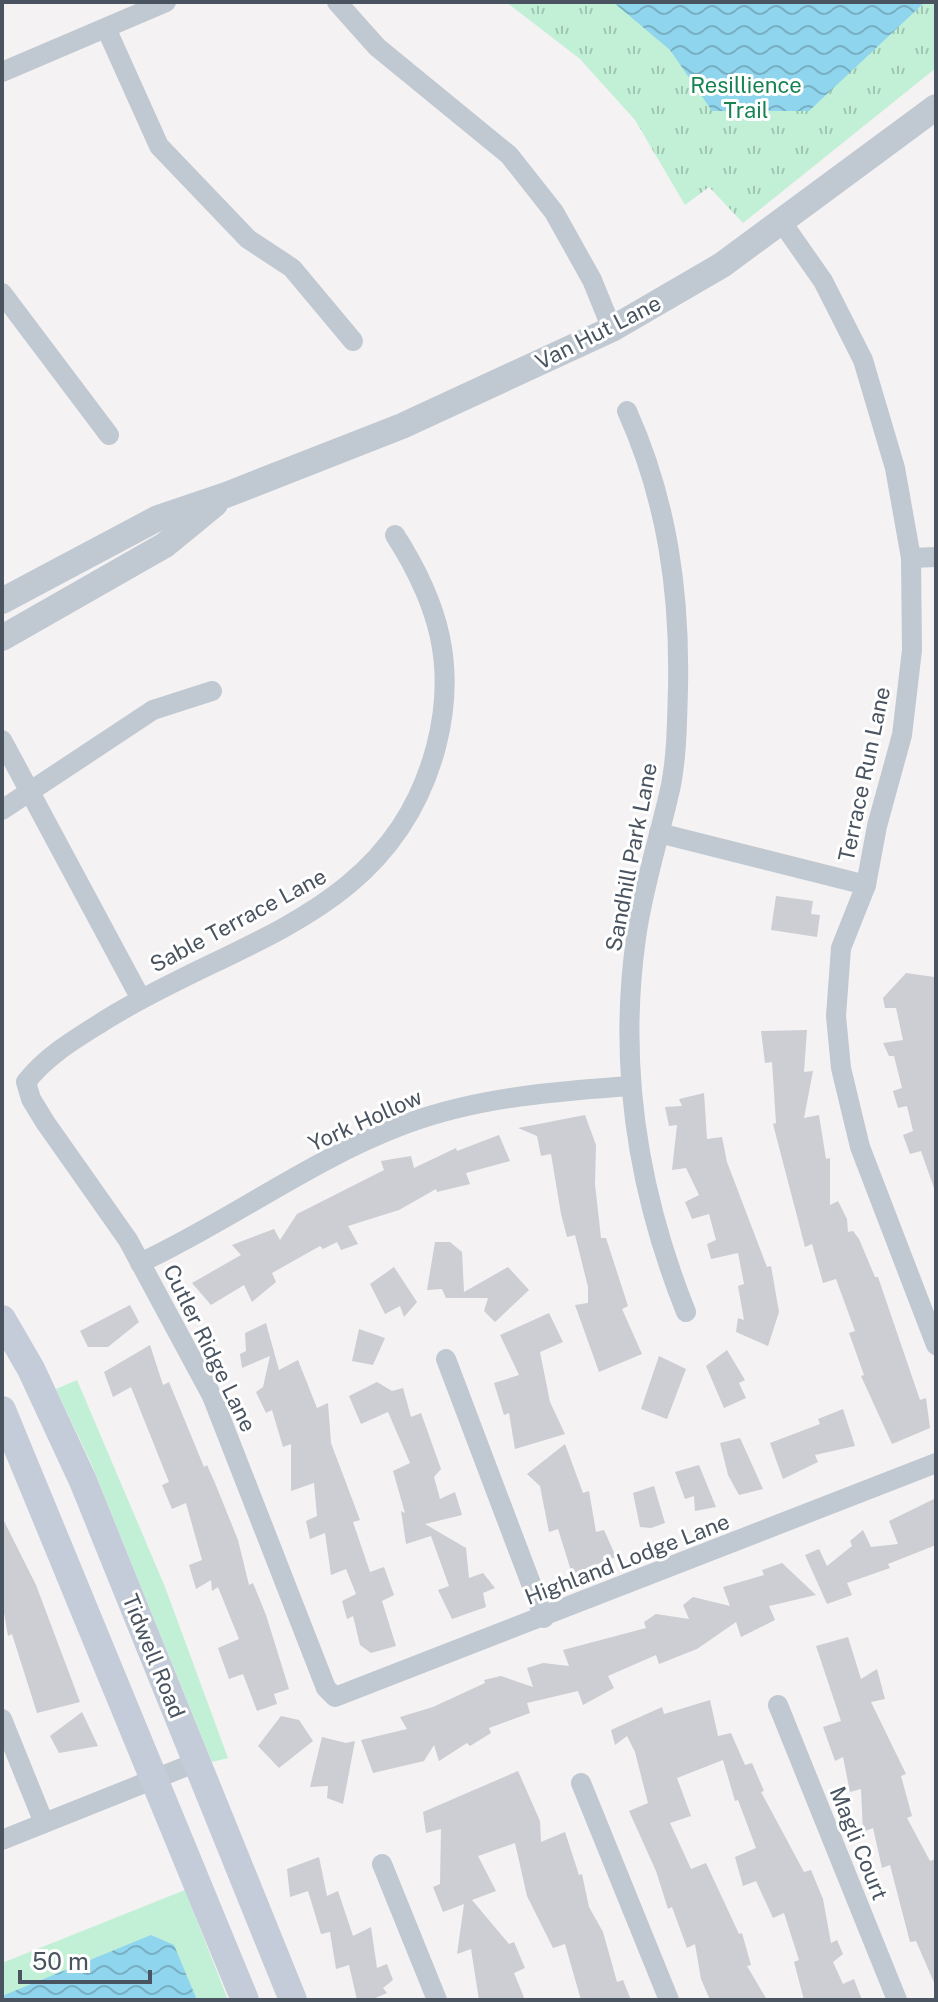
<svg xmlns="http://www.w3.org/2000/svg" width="938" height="2002" viewBox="0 0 938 2002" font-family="'Public Sans',sans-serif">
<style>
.grass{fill:#c2f0d6}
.park{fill:url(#park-tufts)}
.water{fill:url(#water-waves)}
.building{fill:#ccced4}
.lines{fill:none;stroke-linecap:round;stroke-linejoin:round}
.minor{stroke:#c0c8d1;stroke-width:20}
.tertiary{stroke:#c0c8d1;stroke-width:26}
.secondary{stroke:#c3ccd8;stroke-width:28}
.labels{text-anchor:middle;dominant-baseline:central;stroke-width:6;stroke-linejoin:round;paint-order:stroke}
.park-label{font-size:22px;fill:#178353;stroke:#fff}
.street-label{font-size:22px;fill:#495460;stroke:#fff}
</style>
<defs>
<pattern id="park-tufts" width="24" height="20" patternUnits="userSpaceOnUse" patternTransform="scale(2)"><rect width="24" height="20" fill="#c2f0d6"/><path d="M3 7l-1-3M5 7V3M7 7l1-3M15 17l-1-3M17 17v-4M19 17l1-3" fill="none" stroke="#a0c5b1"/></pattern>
<pattern id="water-waves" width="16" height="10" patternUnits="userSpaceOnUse" patternTransform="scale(2)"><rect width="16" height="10" fill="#8fd5ed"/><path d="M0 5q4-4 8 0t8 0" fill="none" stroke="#77afc3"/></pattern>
</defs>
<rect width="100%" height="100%" fill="#f4f2f2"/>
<g class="grass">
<path d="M77,1380l88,207 63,171 -16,4 -121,-299 -35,-74z"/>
<path d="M185,1890l43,110h-226v-37z"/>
</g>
<path class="park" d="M506,2h430v66l-193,155 -34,-36 -24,18 -50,-85 -55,-61z"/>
<g class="water">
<path d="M613,2h312l-116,109h-97l-42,-61z"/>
<path d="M151,1935l23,10 23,55h-195v-4z"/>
</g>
<g class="building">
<path d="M776,896l37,5 -2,13 9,1 -3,22 -46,-7z"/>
<path d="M906,973l28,4v211l-13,-37 -11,3 -7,-19 10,-4 -6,-25 -9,2 -5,-17 9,-3 -8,-32h-5l-6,-13 20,-3 -7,-32h-11l-2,-10z"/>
<path d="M807,1030l-3,42 9,-1 -9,47 15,-3 7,44 4,-1v47l8,-4 9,18 1,13 5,-1 6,8 16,38h3l42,123 6,-2 4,30 -38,16 -31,-68 3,-1 -15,-42 6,-2 -19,-52 -13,4 -11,-39 -7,3 -32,-123 3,-1 -4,-61 -7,1 -4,-32z"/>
<path d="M704,1093l3,46 15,-2 5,25 40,105 4,-1 8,46 -11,34 -32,-14 2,-14 6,2 -6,-34 6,-2 -6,-31 -27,6 -4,-15 9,-4 -7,-26 -17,5 -7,-17 14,-7 -13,-27 -14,2 5,-45 -8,1 -4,-19 17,-1 -3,-7z"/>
<path d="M585,1115l11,30 -1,39 6,54h5l22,68 -6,3 20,45 -43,18 -24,-67 13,-2v-16l-13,-52 -8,2 -6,-23 -10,-60 -10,2 -4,-20 -19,-8z"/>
<path d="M499,1135l11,26 -44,12 4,11 -33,8 -1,-3 -37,21 -51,16 10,18 -17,6 -4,-8 -14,7 -3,-3 -48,27 4,9 -24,20 -8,-17 -33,20 -19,-22 49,-28 -9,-10 42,-16 6,11 17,-26 87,-44 -3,-9 30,-5 3,12 42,-20 1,3z"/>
<path d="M435,1242h15l12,10 2,40 44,-25 21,23 -34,32 -11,-11 4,-13h-42l-4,-9 -15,1z"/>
<path d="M394,1267l23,35 -13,15 -4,-11 -15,8 -15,-30z"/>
<path d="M130,1305l9,17 -31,25h-20l-8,-16z"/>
<path d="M549,1313l14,29 -23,10 10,50 15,32 -50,15 -6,-36 -5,2 -10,-32 25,-8 -19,-40z"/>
<path d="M266,1323l13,47 19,-10 19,48 11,-5 3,40 29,77 -7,2 17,50 14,-5 10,28 -12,6 14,45 -25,7 -11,-8 -7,-29 -6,3 -5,-18 14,-7 -10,-25 -15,6 -6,-42 -15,6 -4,-18 11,-5 -3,-33 -23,8v-47l-8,3 -11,-37 -6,3 -10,-21 7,-5 7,-31 -28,12 -2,-14 6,-3 -1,-18z"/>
<path d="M359,1329l26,9 -12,27 -21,-4z"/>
<path d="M150,1345l13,40 6,-3 35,85 3,-2 8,18 23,57 11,45 4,-2 13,32 23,74 -15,5 3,10 -20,7 -14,-37 -14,5 -11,-31 21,-9 -21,-52 -6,4 -1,-11 -15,9 -7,-24 13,-5 -16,-57 -14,6 -10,-24 7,-3 -38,-95 -18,10 -9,-25z"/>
<path d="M727,1350l18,30 -6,3 7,15 -22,10 -18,-42z"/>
<path d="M659,1356l27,13 -19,50 -26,-10z"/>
<path d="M377,1382l15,9 11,-3 8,29 10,-4 20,56 -7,8 6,22 15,-7 7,23 -37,9 41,24 3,30 14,-5 12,15 -12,5 3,14 -34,12 -14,-29 11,-4 -18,-50 -25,8 -5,-33 4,2 -12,-42 17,-8 -22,-51 -27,12 -12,-28z"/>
<path d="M843,1409l12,37 -40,9 3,7 -35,17 -13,-36 50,-19 -2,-5z"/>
<path d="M740,1438l23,51 -24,6 -11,-20 -8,-32z"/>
<path d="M565,1444l18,49 6,-2 7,41 8,-2 12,27 -44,17 -14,-45 -9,3 -9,-46 -13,-12z"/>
<path d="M699,1465l17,42 -21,4 -1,-15 -9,3 -10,-27z"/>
<path d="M654,1486l11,37 -14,5 -11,-1 -7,-34z"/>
<path d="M936,1498v47l-48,19 2,4 -43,15 5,12 -25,9 -22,-49 14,-6 8,17 25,-20 -2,-5 13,-11 8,17 27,-3 -9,-23z"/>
<path d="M2,1517l34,68 44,117 -43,11 -25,-79 -4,2 -6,-35z"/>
<path d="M782,1563l34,32 -47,11 6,14 -34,17 -5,-15 -39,27 -38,15 -3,-9 -48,21 6,12 -31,17 -5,-14 -51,12 3,10 -41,15 2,5 -21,13 -3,-3 -28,18 -5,-16 -10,16 -51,12 -12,-33 46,-11 -7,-12 33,-10 52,-24 -1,-3 17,-4 32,11 -6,-19 16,-5 26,3 -6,-16 83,-22 -2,-6 12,-8 33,5 -6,-14 10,-8 37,9 -7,-19 41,-12 -2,-5z"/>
<path d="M848,1637l13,42 16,-10 8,30 -14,3 35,72 -5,2 11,40 -5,2 23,43 6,-2v128l-20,-46 -6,1 -20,-77 -8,3 -9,-40 -10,4 -2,-43 -11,3 -7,-35 -8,4 -12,-34 18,-6 -25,-75z"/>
<path d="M710,1700l8,36 13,-3 14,32 7,-2 12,28 -3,1 43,80 7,-2 12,29 8,44 6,-3 6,14 -10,8 10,22 11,-5 8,21h-58l-10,-38 5,-2 -15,-47 -11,5 -17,-37 -13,5 -8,-29 21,-9 -18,-48 -3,1 -12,-41 -46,18 14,38 -21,7 21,46 15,-6 33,71 3,-1 9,32 -4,1 20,34h-57l-9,-21 -6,-35 -8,4 -15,-41 -4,2 -12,-38 -27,-60 19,-8 -13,-51 -8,-16 -12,9 -4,-15 51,-23 2,7z"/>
<path d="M82,1712l16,34 -39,7 -9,-17z"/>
<path d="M281,1716l18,4 14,21 -34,27 -21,-22z"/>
<path d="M322,1737l24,6 9,-2 -12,63 -16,-6 1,-12 -18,1z"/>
<path d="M518,1771l22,50 1,21 24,-10 14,43 3,-1 7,33 14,25 14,50 6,-2 8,20h-50l-16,-56 -12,4 -26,-52 -12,-53 -37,13 18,35 -24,9 37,44 5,-2 11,26 -11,5 11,27h-46l-8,-51 -14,5 7,-50 -21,8 -10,-25 7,-3 1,-55 -15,4 -3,-21z"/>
<path d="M319,1857l8,39 11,-5 15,45 18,-9 6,41 10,-4 6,16 -10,8 4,5 -16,7h-14l-8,-35 -13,4 -6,-37 -9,2 -13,-43 -18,6 -3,-28z"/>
</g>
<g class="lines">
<g class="minor">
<path d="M337,2l40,45 132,108 45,57 38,68 20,49"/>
<path d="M106,28l53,118 89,93 44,29 61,73"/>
<path d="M2,72l164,-70"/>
<path d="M781,221l42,60 40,79 32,108 16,90 1,92 -10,85 -25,91 -11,59 -25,63 -5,68 5,52 19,79 76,198"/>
<path d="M2,293l107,142"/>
<path d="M627,411c40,89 53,180 51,277 -1,33 -1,65 -7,97 -11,51 -28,101 -35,153 -18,128 2,254 50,374"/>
<path d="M395,535c44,69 62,131 41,212 -45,169 -198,191 -329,272 -30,19 -59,35 -81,63l5,17 14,23 83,118 84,156 114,292 9,9 601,-234"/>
<path d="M911,558l25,-1"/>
<path d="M2,740l139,259"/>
<path d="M2,810l151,-100 59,-19"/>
<path d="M659,833l207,52"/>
<path d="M140,1263c90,-42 170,-103 263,-138 74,-28 149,-33 227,-39"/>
<path d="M446,1359l98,259"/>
<path d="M778,1705l119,295"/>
<path d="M2,1719l42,104"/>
<path d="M581,1783l88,217"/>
<path d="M2,1840l195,-78"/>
<path d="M382,1864l55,136"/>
</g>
<g class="tertiary">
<path d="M2,601l156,-83 68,-23 176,-69 210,-97 110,-64 214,-158"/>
<path d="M2,638l163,-93 50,-41"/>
</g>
<g class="secondary">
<path d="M2,1319l29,50 52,112 210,519"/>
<path d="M2,1410l243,590"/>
</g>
</g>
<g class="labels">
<g class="park-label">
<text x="746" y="85">Resillience<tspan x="746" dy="25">Trail</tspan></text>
</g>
<g class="street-label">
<text transform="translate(598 332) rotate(-27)">Van Hut Lane</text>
<text transform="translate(864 774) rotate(-78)">Terrace Run Lane</text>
<text transform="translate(631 857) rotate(-79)">Sandhill Park Lane</text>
<text transform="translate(238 920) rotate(-28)">Sable Terrace Lane</text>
<text transform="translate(365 1120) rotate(-24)">York Hollow</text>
<text transform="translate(210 1348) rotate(64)">Cutler Ridge Lane</text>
<text transform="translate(627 1559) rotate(-21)">Highland Lodge Lane</text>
<text transform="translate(154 1656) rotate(68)">Tidwell Road</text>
<text transform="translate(859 1843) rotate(68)">Magli Court</text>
</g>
</g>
<rect width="938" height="2002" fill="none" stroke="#495460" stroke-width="8"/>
<path d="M20 1970v12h130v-12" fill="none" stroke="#495460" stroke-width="4"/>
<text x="32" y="1970" font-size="24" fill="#495460" stroke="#ffffff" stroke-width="6" paint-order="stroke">50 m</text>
</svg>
